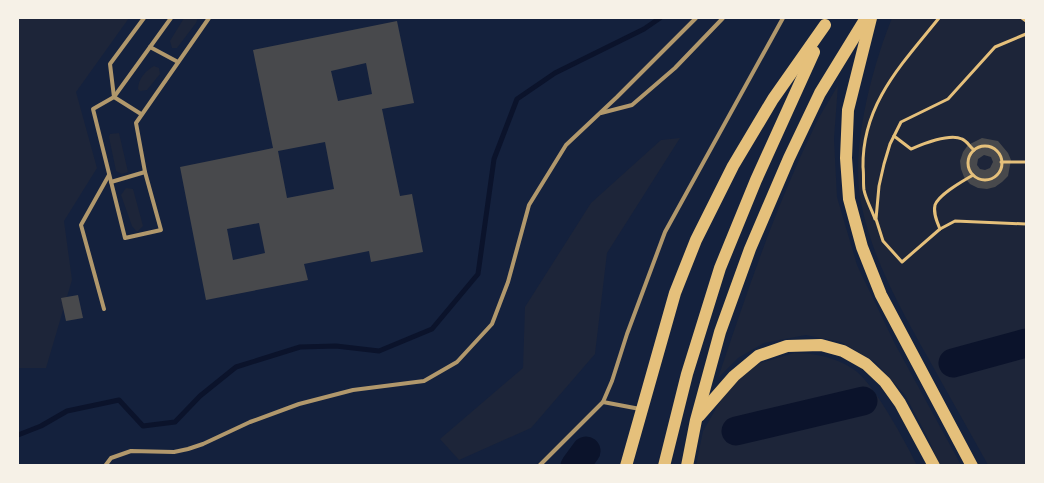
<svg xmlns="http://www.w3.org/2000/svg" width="1044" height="483" viewBox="0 0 1044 483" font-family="Roboto,sans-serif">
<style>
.green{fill:#1d2539}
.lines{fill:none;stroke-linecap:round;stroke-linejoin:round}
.stream{stroke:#0b132b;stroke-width:5}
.river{stroke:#0b132b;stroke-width:29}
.building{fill:#48494c;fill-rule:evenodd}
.path{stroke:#e5c07b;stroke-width:3}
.service{stroke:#b1986c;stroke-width:4}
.primary{stroke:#e5c07b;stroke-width:12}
</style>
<rect width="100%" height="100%" fill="#14213d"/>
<g class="green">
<path d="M18,18h111l-53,74 21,76 -33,53 8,59 -26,88h-28z"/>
<path d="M184,18h14l-2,5 -19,25h-5l-2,-7z"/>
<path d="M892,18h134v447h-38c-20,-36 -41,-73 -61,-109 -27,-48 -55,-98 -66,-153 -11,-53 11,-136 31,-185z"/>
<path d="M154,66l5,2 1,6 -13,16 -7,1 -2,-2c0,-10 8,-19 16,-23z"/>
<path d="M838,85l-4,54 3,58 20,68 38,79 66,121h-22l-10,-25 -24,-45 -30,-33 -34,-20 -35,-7 -42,8 -26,15 -20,20c28,-83 56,-167 94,-246 7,-16 17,-31 26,-47z"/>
<path d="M119,133l9,39 -6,2 -6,-3 -7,-34 1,-3z"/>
<path d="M680,138l-73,115 -12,101 -64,74 -72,32 -19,-21 83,-71 2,-61 66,-104 70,-63z"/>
<path d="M126,188l7,1 10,37 -6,6 -5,-6 -11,-31z"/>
<path d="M794,353c21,0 41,4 59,16 20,12 53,74 64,96l-221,1 7,-35 25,-43 13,-12 19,-13z"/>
</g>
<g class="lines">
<path class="stream" d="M18,435l23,-9 26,-15 52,-11 24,26 32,-4 25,-26 36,-29 64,-20 36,-1 43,5 53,-22 46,-55 16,-115 23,-60 38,-26 89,-44 16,-11"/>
<g class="river">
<path d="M953,363l73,-20"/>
<path d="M736,431l127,-30"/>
<path d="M575,466l11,-15"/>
</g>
</g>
<g class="building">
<path d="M397,21l17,82 -32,6 18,87 12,-2 11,58 -52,10 -2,-11 -65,13 4,16 -102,20 -26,-133 93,-19 -20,-98zM366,63l6,31 -34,7 -7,-30zM325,142l9,47 -47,9 -9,-47zM259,223l6,30 -32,7 -6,-31z"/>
<path d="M982,138l16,3 10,12 3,7 -3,16 -6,6 -7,5 -8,2 -9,-1 -8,-4 -6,-7 -3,-8 -1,-8 3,-9 5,-7zM984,155l7,2 2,5 -3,6 -5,2 -5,-1 -3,-4 1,-6z"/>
<path d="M78,295l5,23 -17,3 -5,-23z"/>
</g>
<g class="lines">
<g class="path">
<path d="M1022,18l4,3"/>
<path d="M1026,34l-31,13 -47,52 -47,23 -11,22 -6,20 -5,22 -3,33 7,22 19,21 38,-33 15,-8 71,3"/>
<path d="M894,136l17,13c12,-5 38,-16 51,-10 5,2 8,8 12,11"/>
<circle cx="985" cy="163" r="17"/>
<path d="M1001,162h25"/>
<path d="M875,219c-3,-9 -9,-19 -11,-29 -1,-7 0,-15 -1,-23 -1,-63 39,-103 76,-149"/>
<path d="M940,229c-3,-7 -7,-16 -5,-24 4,-11 28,-24 38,-30"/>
</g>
<g class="service">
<path d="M171,18l-57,79 -21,12 32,129 36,-8 -16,-58 -9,-49 73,-105"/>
<path d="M150,47l28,15"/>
<path d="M601,113l31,-8 43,-37 48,-50"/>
<path d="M141,114l-27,-17 -4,-33 34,-46"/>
<path d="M111,182l34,-10"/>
<path d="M104,309l-23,-84 28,-50"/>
<path d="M603,402l37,7"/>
<path d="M105,466l6,-8 20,-7 43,1 14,-3 15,-5 47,-22 49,-18 54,-14 71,-9 33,-19 35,-38 16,-42 21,-77 37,-60 51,-48 79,-79"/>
<path d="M539,466l64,-64 9,-21 15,-47 38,-102 118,-214"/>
</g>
<g class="primary">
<path d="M871,18l-23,92 -2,48 3,41 13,48 19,48 91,171"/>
<path d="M699,416l35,-40 24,-20 29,-10 34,-1 22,6 23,13 19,18 15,21 34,63"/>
<path d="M626,466l49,-173 21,-53 37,-74 40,-67 52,-74"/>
<path d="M664,466l23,-92 33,-106 36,-88 58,-128"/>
<path d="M687,466l9,-46 24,-88 30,-83 39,-91 31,-65 46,-75"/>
</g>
</g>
<rect width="1044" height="483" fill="none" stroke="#f6f1e7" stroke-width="38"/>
</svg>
